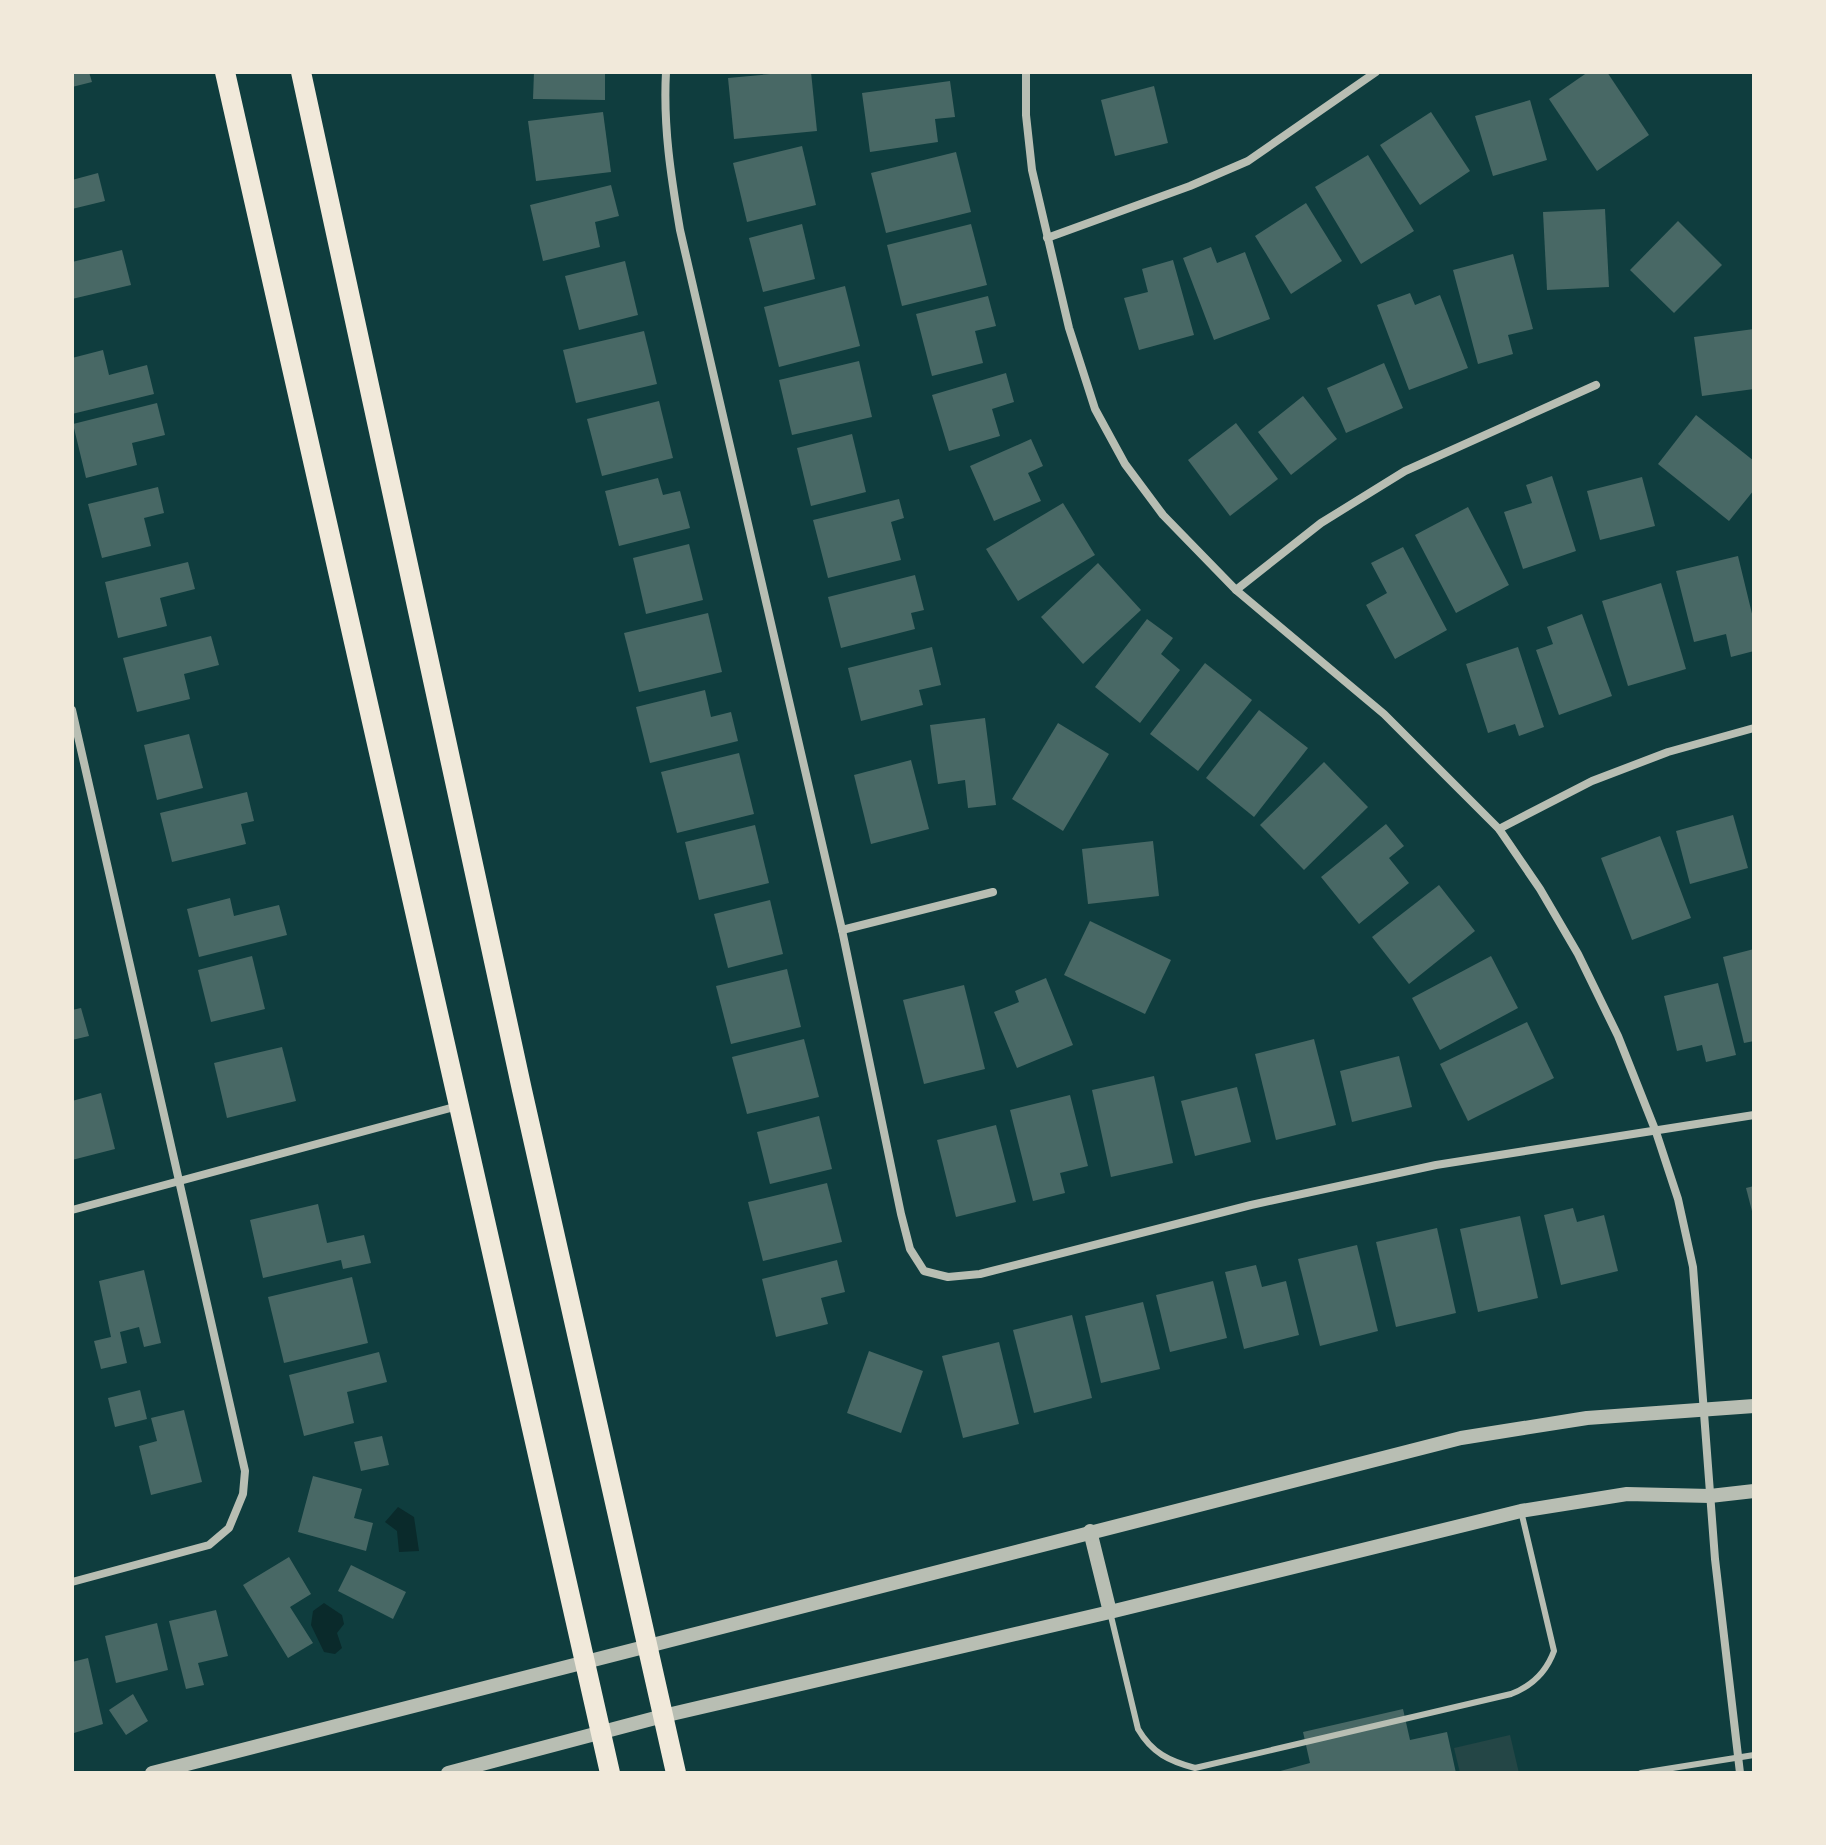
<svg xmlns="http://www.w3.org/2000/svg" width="1826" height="1845" viewBox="0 0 1826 1845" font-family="Rubik,sans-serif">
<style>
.green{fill:#244646}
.water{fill:#0a2a2b}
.building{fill:#486865}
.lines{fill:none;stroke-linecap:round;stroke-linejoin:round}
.service{stroke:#b8beb3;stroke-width:6}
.minor{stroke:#b8beb3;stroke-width:8}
.tertiary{stroke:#b8beb3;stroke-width:14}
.primary{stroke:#f1e9da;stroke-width:20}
</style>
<rect width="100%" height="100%" fill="#0f3d3e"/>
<path class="green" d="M1510,1735l9,38h-59l-6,-25z"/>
<g class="water">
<path d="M398,1507l16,10 5,34 -20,1 -2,-21 -12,-9z"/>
<path d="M324,1603l18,12 2,9 -7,9 5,15 -7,6 -11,-2 -13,-27 2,-14z"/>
</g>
<g class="building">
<path d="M72,72h17l3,10 -20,5z"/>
<path d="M534,72h71v28l-72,-1z"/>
<path d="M793,72h18l6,59 -83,8 -6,-61z"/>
<path d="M1588,72h19l42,63 -52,36 -48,-72z"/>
<path d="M950,81l5,36 -20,2 3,23 -68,10 -8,-59z"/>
<path d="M1154,86l14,57 -53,13 -14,-56z"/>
<path d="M1530,100l17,60 -54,16 -18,-60z"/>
<path d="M603,112l8,60 -75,9 -8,-60z"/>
<path d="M1431,112l39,59 -50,34 -40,-60z"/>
<path d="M802,146l14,59 -69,17 -14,-59z"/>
<path d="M956,152l15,60 -85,21 -15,-60z"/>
<path d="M1368,155l46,76 -53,33 -46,-77z"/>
<path d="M98,173l7,28 -33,8v-29z"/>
<path d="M611,185l8,31 -24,6 5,25 -57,14 -13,-56z"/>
<path d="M1306,203l36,58 -51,33 -36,-58z"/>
<path d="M1605,209l4,78 -62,3 -4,-78z"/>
<path d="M1678,221l44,44 -48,48 -44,-43z"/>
<path d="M802,224l13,55 -52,13 -14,-54z"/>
<path d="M971,224l16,61 -85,21 -15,-61z"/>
<path d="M1211,247l6,16 28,-11 25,67 -56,21 -31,-82z"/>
<path d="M122,250l9,35 -59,14v-37z"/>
<path d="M1513,254l20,75 -25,6 5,19 -35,10 -25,-94z"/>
<path d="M1173,260l21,75 -55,15 -15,-52 24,-6 -6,-23z"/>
<path d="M625,261l13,54 -59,15 -14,-54z"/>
<path d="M845,286l15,60 -81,21 -15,-60z"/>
<path d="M1410,293l5,12 25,-10 28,73 -59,22 -32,-85z"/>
<path d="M988,296l8,30 -21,5 8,32 -51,13 -16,-62z"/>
<path d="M1754,329v60l-52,7 -8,-59z"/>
<path d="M644,331l13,53 -81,19 -13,-53z"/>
<path d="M103,350l6,25 38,-10 7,29 -82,20v-56z"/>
<path d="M859,361l13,56 -80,18 -13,-55z"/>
<path d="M1384,363l19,45 -57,25 -19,-45z"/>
<path d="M1006,373l8,29 -22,7 8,27 -51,15 -17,-56z"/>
<path d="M1303,396l34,43 -46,36 -33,-43z"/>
<path d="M659,401l14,57 -71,18 -15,-57z"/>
<path d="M157,403l8,32 -33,8 5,22 -51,13 -13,-54z"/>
<path d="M1696,415l58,46v29l-25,31 -71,-57z"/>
<path d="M1236,423l42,56 -48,37 -42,-56z"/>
<path d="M852,434l14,58 -55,14 -14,-58z"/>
<path d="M1031,439l12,27 -15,7 13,28 -47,20 -24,-55z"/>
<path d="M1552,476l24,75 -53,18 -19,-57 28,-9 -6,-18z"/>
<path d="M1642,477l13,49 -55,14 -13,-49z"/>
<path d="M658,478l5,17 17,-4 10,37 -71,18 -14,-55z"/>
<path d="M158,487l6,26 -20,5 7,28 -49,12 -14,-54z"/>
<path d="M899,499l5,19 -13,4 10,38 -73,18 -15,-58z"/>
<path d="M1063,503l32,52 -77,46 -32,-52z"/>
<path d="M1468,507l41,78 -53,28 -41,-78z"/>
<path d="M689,544l14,56 -57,14 -13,-56z"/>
<path d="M1403,547l44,83 -52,29 -29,-54 21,-12 -16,-30z"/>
<path d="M1738,556l16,66v29l-23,6 -5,-23 -32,8 -18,-71z"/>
<path d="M188,562l7,27 -35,9 7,28 -49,12 -13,-56z"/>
<path d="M1098,563l43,47 -58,54 -42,-47z"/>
<path d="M915,575l9,35 -13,3 4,16 -74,19 -13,-51z"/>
<path d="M1661,583l25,86 -58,17 -26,-85z"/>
<path d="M708,613l14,59 -83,20 -15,-59z"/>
<path d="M1582,614l30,82 -53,19 -23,-65 17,-6 -6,-17z"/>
<path d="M1147,619l26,19 -12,16 19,16 -40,53 -45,-36z"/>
<path d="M211,636l8,29 -35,9 6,25 -53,13 -14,-54z"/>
<path d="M932,647l9,38 -22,5 4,15 -62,16 -13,-53z"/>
<path d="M1518,647l26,80 -25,9 -4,-12 -27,9 -22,-69z"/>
<path d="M1205,663l47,37 -54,71 -48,-37z"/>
<path d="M705,690l6,27 20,-5 7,29 -88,22 -14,-56z"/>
<path d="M1259,710l49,38 -54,69 -48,-39z"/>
<path d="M985,718l11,87 -28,3 -3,-28 -27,4 -8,-59z"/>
<path d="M1058,723l51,31 -46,77 -51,-32z"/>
<path d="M189,734l14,54 -46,12 -13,-55z"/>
<path d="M739,753l15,61 -77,19 -16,-61z"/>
<path d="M911,760l18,69 -58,15 -17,-69z"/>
<path d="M1324,762l44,45 -64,63 -44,-45z"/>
<path d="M247,792l7,29 -13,3 5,20 -74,18 -12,-49z"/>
<path d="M1733,815l15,53 -58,16 -14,-53z"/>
<path d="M1386,824l18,22 -15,12 20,25 -50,41 -38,-47z"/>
<path d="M755,825l14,58 -70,17 -14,-58z"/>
<path d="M1660,836l31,82 -59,22 -31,-82z"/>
<path d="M1153,841l6,55 -71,8 -6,-55z"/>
<path d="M1439,885l36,46 -66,53 -37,-47z"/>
<path d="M230,898l4,18 45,-11 8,30 -88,22 -12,-48z"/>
<path d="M770,900l13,54 -55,14 -14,-54z"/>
<path d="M1090,921l81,39 -26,54 -81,-39z"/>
<path d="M1754,949v92l-10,2 -21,-86z"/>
<path d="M252,956l13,53 -54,13 -13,-52z"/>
<path d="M1491,956l27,52 -78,42 -28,-52z"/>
<path d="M787,969l14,58 -70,17 -15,-58z"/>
<path d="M1046,978l27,67 -56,23 -23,-56 25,-10 -4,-11z"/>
<path d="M1718,983l18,72 -30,7 -4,-17 -25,6 -13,-55z"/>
<path d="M964,985l21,84 -61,15 -21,-84z"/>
<path d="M81,1008l8,28 -17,4v-30z"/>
<path d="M1527,1022l27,56 -86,43 -28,-57z"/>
<path d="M804,1039l15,58 -72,17 -15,-57z"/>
<path d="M1314,1039l22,86 -60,15 -21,-86z"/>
<path d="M282,1047l14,54 -69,17 -13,-55z"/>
<path d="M1399,1056l13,51 -60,15 -12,-51z"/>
<path d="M1154,1076l19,87 -62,14 -19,-87z"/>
<path d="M1237,1087l14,55 -56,14 -14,-55z"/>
<path d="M101,1093l14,56 -43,11v-59z"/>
<path d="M1070,1095l18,71 -28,7 5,20 -32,8 -23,-91z"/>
<path d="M819,1116l13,53 -62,15 -13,-52z"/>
<path d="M996,1125l20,77 -60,15 -19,-77z"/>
<path d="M827,1183l15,59 -79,19 -15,-59z"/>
<path d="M1754,1186v29h-1l-7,-27z"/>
<path d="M318,1204l9,39 37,-8 7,28 -28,6 -2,-9 -78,18 -13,-58z"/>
<path d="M1573,1208l4,14 27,-7 14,56 -57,14 -17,-70z"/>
<path d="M1520,1216l18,82 -60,14 -18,-83z"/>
<path d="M1437,1228l19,85 -60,14 -20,-85z"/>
<path d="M1357,1245l21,86 -58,15 -22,-87z"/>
<path d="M837,1260l8,32 -24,6 7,26 -52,13 -14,-58z"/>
<path d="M1256,1265l6,22 24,-6 13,54 -55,14 -19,-77z"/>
<path d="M144,1270l17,73 -17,4 -5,-20 -19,5 7,31 -26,6 -7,-28 17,-4 -12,-56z"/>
<path d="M352,1277l16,66 -84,20 -16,-66z"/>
<path d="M1213,1281l14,57 -57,14 -14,-57z"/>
<path d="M1143,1302l17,67 -59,14 -16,-67z"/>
<path d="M1072,1315l20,83 -58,15 -21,-83z"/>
<path d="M999,1342l20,82 -56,14 -21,-82z"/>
<path d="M869,1351l54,20 -22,62 -54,-20z"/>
<path d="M379,1352l8,30 -40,10 7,31 -50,13 -15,-61z"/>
<path d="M140,1390l7,29 -32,8 -7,-29z"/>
<path d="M184,1410l18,72 -51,13 -12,-49 18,-5 -6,-23z"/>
<path d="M382,1436l7,29 -28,6 -7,-29z"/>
<path d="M313,1476l49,13 -8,29 19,5 -7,28 -68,-19z"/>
<path d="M289,1557l22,37 -21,13 23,36 -25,15 -45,-73z"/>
<path d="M351,1565l55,27 -13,27 -55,-28z"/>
<path d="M216,1610l12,46 -30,7 6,22 -18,4 -17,-68z"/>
<path d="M157,1623l11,47 -52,13 -11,-47z"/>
<path d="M88,1658l15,66 -29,9 -2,-71z"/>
<path d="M133,1694l15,27 -22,14 -17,-25z"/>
<path d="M1403,1709l7,31 37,-8 9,41h-183l37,-10 -7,-31z"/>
</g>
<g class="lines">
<g class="service">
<path d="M1110,1612l28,117c14,24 31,32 57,39l316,-74c21,-8 35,-21 43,-43l-33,-140"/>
<path d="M1641,1773l113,-18"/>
</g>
<g class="minor">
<path d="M666,72c-3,54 5,105 14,158l162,700 59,284 9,35 14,22 24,6 32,-3 271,-69 185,-40 318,-50"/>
<path d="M1026,72v43l6,55 37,158 26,81 30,55 38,51 73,75 148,124 115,115 41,60 38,65 40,82 38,96 22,67 15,68 22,292 25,214"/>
<path d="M1047,238l143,-52 58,-25 128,-89"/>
<path d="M1236,590l85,-67 84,-52 191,-86"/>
<path d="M72,710l173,761 -2,23 -14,34 -20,17 -137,37"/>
<path d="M1499,829l93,-48 76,-29 86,-24"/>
<path d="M842,930l151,-38"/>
<path d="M72,1210l386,-104"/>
</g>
<g class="tertiary">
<path d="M1090,1531l20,81"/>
<path d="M152,1773l1309,-335 126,-20 167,-12"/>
<path d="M448,1773l215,-57 447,-104 411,-101 106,-17 83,2 44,-5"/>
</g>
<g class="primary">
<path d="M225,72l385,1701"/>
<path d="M301,72l221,1018 154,683"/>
</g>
</g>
<rect width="1826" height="1845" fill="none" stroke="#f1e9da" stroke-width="148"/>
</svg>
